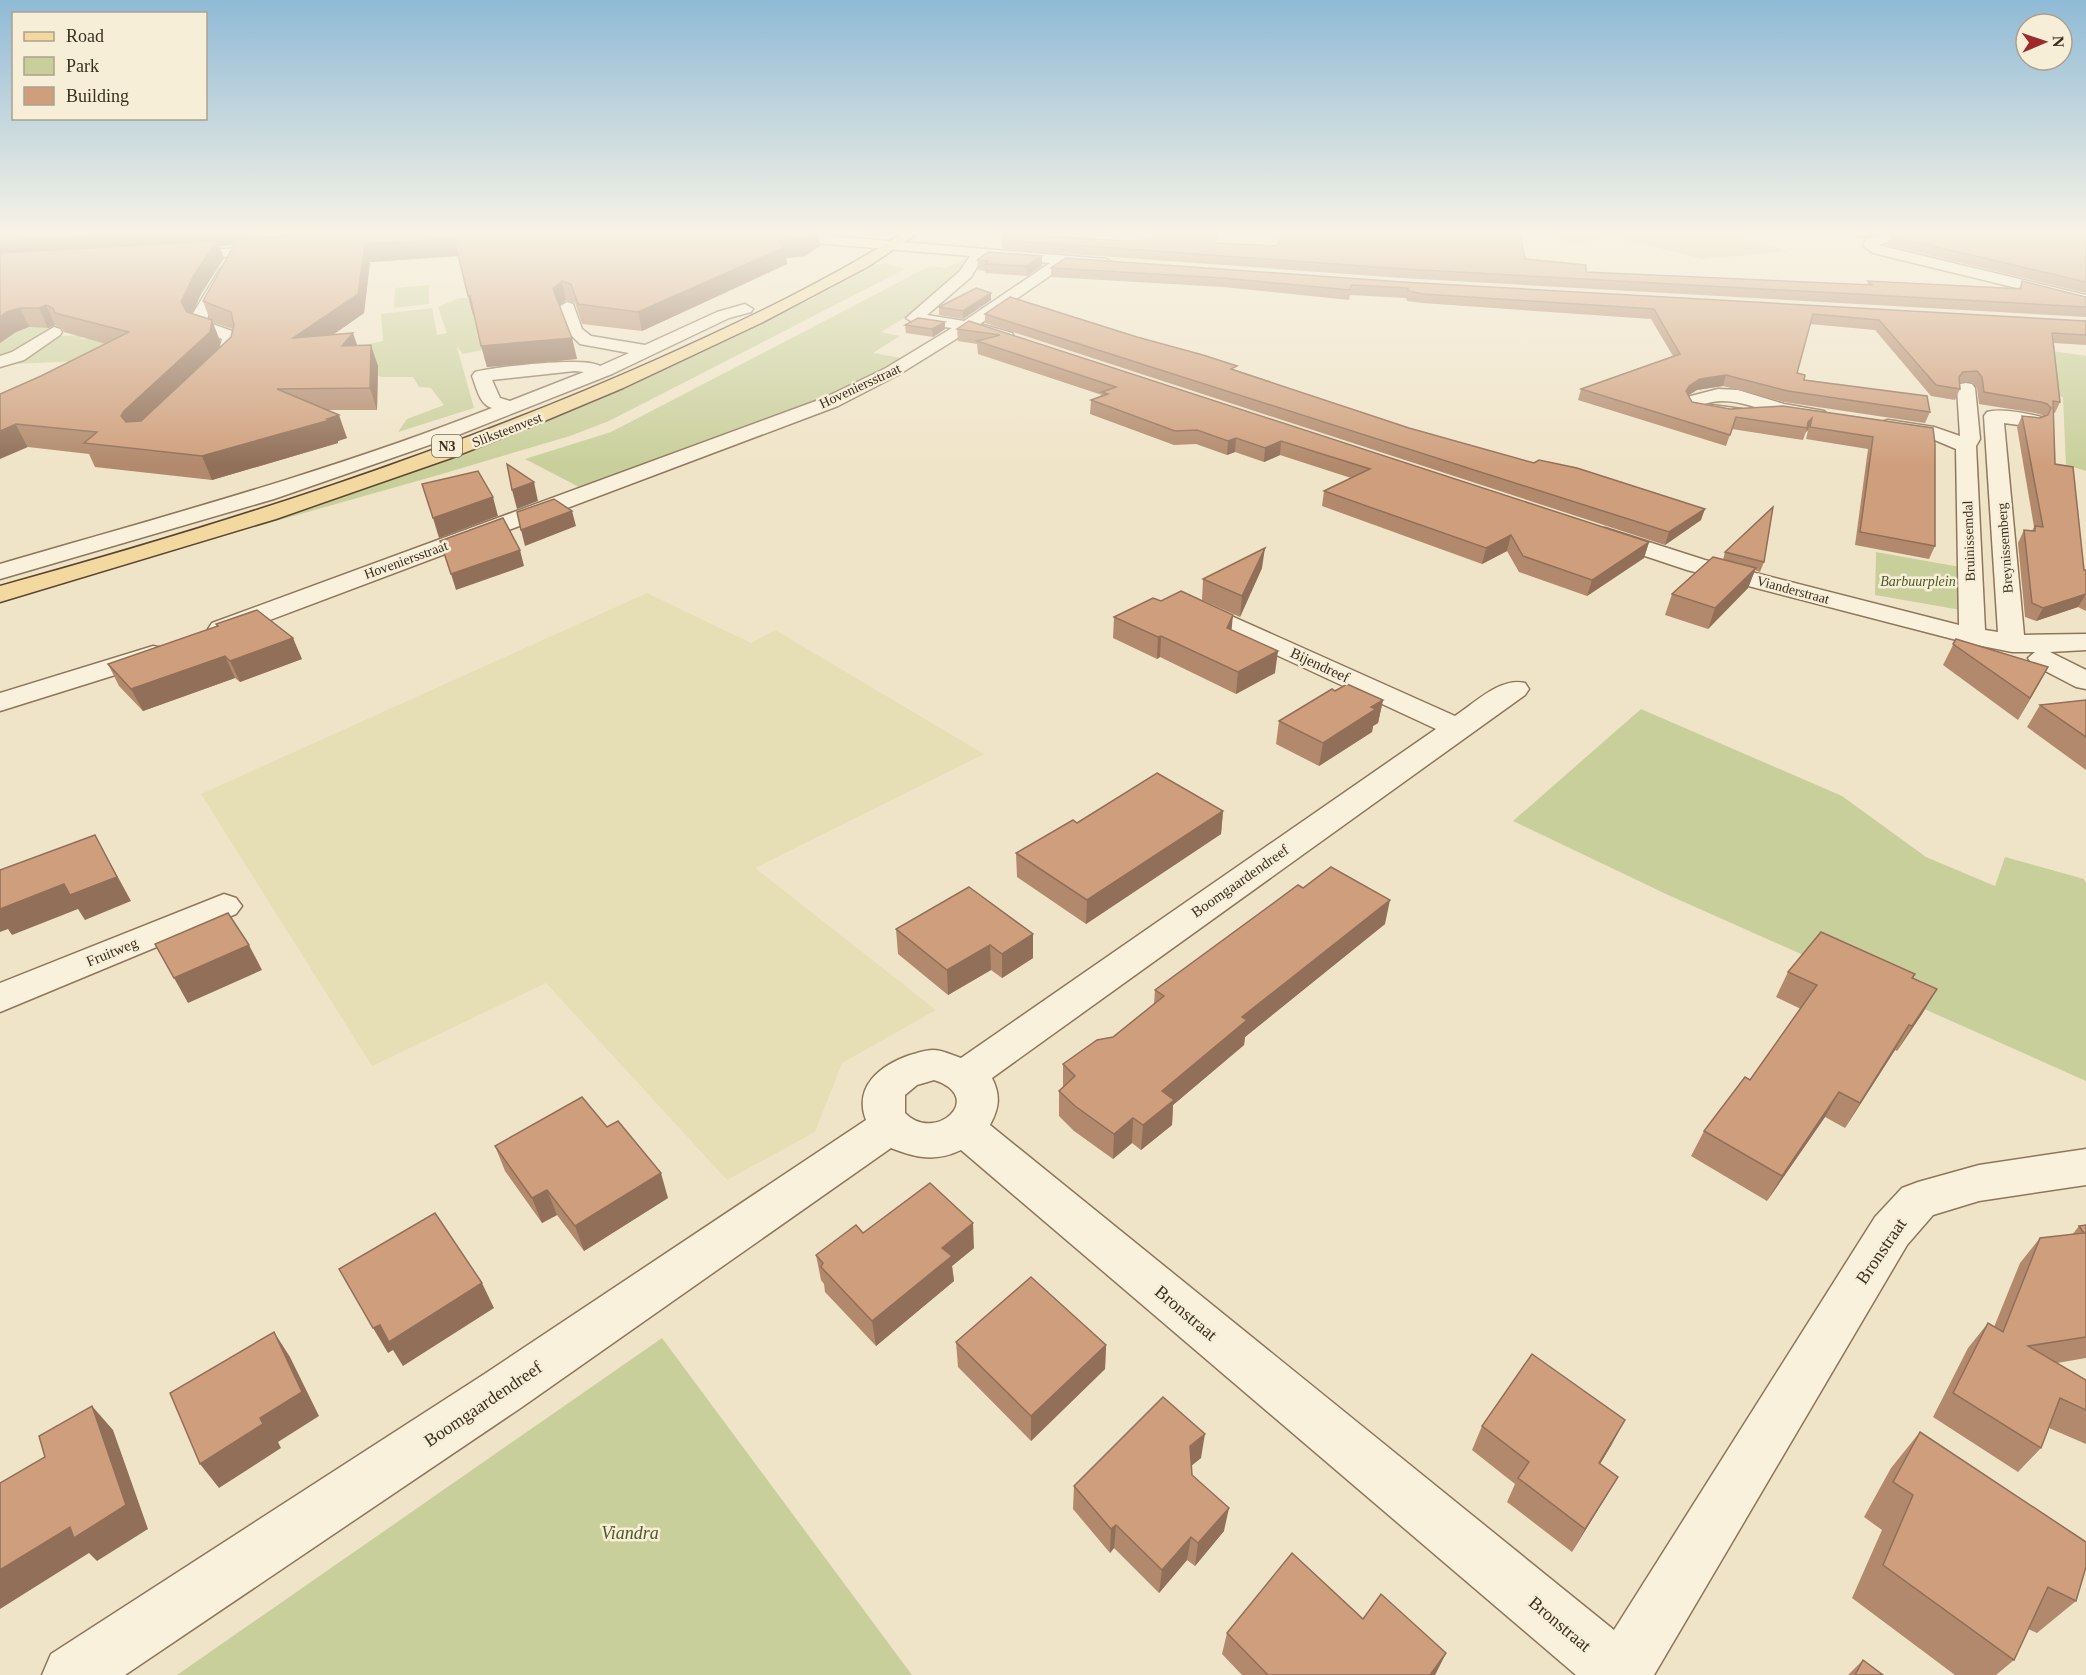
<svg xmlns="http://www.w3.org/2000/svg" width="2086" height="1675" viewBox="0 0 2086 1675" font-family="'Times New Roman',serif">
<style>
.farmland{fill:#e6deb5}
.green{fill:#c9cf9b}
.lines{fill:none;stroke-linecap:round;stroke-linejoin:round}
.minor-casing{stroke:#8d765c;stroke-width:3}
.major-casing{stroke:#5b4430;stroke-width:3}
.minor{fill:#faf1dc;fill-rule:evenodd}
.major{fill:#f3d9a0;fill-rule:evenodd}
.wall{fill:#b2896c;fill-rule:evenodd}
.shaded-wall{fill:#916f58}
.building{fill:#cf9f7d;stroke:#916f58;stroke-width:1.5}
.labels{text-anchor:middle;dominant-baseline:central;stroke-width:5;stroke-linejoin:round;paint-order:stroke}
.far-street-label{font-size:14px;fill:#3d2e20;stroke:#f7eed8}
.shield{fill:#f7eed8;stroke:#756857;stroke-width:1.5}
.shield-label{font-size:14px;font-weight:bold;fill:#3d2e20}
.far-park-label{font-size:14px;font-style:italic;fill:#4d5a26;stroke:#f7eed8}
.street-label{font-size:15px;fill:#3d2e20;stroke:#f7eed8}
.near-street-label{font-size:18px;fill:#3d2e20;stroke:#f7eed8}
.near-park-label{font-size:18px;font-style:italic;fill:#4d5a26;stroke:#f7eed8}
</style>
<rect width="100%" height="100%" fill="#f0e4c8"/>
<path class="farmland" d="M647,593l104,50 24,-13 209,124 -229,114 181,142 -94,53 -27,69 -88,48 -181,-197 -174,83 -171,-272z"/>
<g class="green">
<path d="M1527,231h181l82,20 -88,8 -92,-23 -34,8z"/>
<path d="M965,259c-11,31 -57,57 -84,73l19,4 -27,17 28,5 -48,28 -270,103 -58,-30 86,-27 319,-166 16,2z"/>
<path d="M887,264l18,5 -296,152 -39,15 -135,40 -435,123 361,-113 449,-186 61,-35z"/>
<path d="M429,285v19l-35,4 1,-20z"/>
<path d="M459,298h33l-21,6 3,12 23,-3 12,44 -25,3 3,-11 -24,5 -6,-7 17,61 -76,24 9,-13 37,-14 -13,-17 -12,-1 -6,-10h-32l-7,-4 -6,-15 1,-14 14,-3 -2,-27 51,-6 5,27 10,-2 -9,-26z"/>
<path d="M189,316l8,40 -184,8 43,-30 7,-1 -2,3 23,-1 -4,4 22,-2c-16,-3 -42,-12 -57,-5 -16,8 -27,21 -45,27v-16l16,-11 44,-15z"/>
<path d="M1952,336l134,20v115l-20,-6 -3,-68 -87,-10z"/>
<path d="M1876,552l84,15 1,43 -86,-15z"/>
<path d="M1641,709l201,87 84,61 69,29 10,-29 79,22 2,4v198l-420,-187 -153,-73z"/>
<path d="M662,1338l250,337h-735z"/>
</g>
<g class="lines">
<g class="minor-casing">
<g id="minor">
<path d="M713,231h56l337,28 7,4 -7,4 -39,-3 -87,60 32,9 2,4 -2,4 -6,1 -37,-11 -71,44 -60,31 -608,229 -9,2 -9,-2 -4,-6 4,-6 612,-225 62,-30 66,-40 -38,-5 -8,-5 54,-47 10,-15 -251,-21zM983,257l67,6 -86,58 -37,-6 44,-38z"/>
<path d="M1896,231h20l-1,3 -37,11 208,50v10l-213,-52 -10,-7 2,-6z"/>
<path d="M274,246l5,1 2,3 -2,3 -103,7 -7,-4 7,-4z"/>
<path d="M227,265l7,4 -26,46 -1,7 25,9 7,7c-4,17 -13,46 -35,41l-3,-4 16,-17 5,-19 -26,-9 -5,-8 1,-7 28,-46z"/>
<path d="M567,302l6,2 9,25 9,7 54,9 72,-33 28,-8 8,5 -2,3 -22,6 -117,56 -154,61 -184,64 -274,80v-15c165,-48 332,-93 492,-156 -13,-4 -15,-20 -20,-32l3,-4c20,-5 110,-16 125,-6l29,-13 -49,-9 -13,-13 -8,-24zM575,371l9,1 -74,29 -10,-3 -8,-18z"/>
<path d="M54,327l6,2 2,3 -2,3 -36,25 -24,7v-11l12,-4z"/>
<path d="M1966,383l6,1 3,4 5,51 -4,7 9,184 13,2 -14,-216 3,-4c16,-4 38,1 54,5l3,4 -3,4 -7,2 -30,-4 20,212 62,-1v16l-36,2 36,18v19l-10,-2 -44,-23 -4,-6 7,-6h-23l-40,-8 -285,-74 -90,-30 -4,-5 4,-5 8,-2 100,32 254,65 -3,-176 -26,-11 -49,-8 -3,-4 3,-4 7,-2 46,7 26,9 -3,-48 3,-4z"/>
<path d="M1718,389l20,1 46,14 40,7 3,4 -3,4c-41,10 -79,-29 -120,-15l38,5 3,4 -3,4c-17,4 -51,3 -57,-16l2,-4z"/>
<path d="M1191,598l264,118c20,-13 45,-39 70,-33l4,6 -4,6 -533,383c9,18 7,30 -2,47l624,505 261,-413 27,-29 16,-6 61,-17 107,-16v36l-107,16 -46,14 -26,30 -253,430h-78l-615,-525c-25,12 -45,8 -70,-2l-369,259 -397,268h-83l9,-21 435,-281 380,-253c-13,-34 15,-55 44,-65 7,-2 16,-5 23,-5 9,0 19,5 28,8l475,-329 -254,-118 -4,-5 4,-5zM934,1080c53,17 1,64 -29,33v-18l12,-10z"/>
<path d="M153,646l10,2 3,6 -3,6 -163,51v-18z"/>
<path d="M224,894l12,4 6,8 -6,8 -236,98v-29z"/>
</g>
</g>
<g class="major-casing">
<path id="major" d="M906,231h15l-52,35 -108,57 -138,65 -86,36 -86,34 -175,61 -276,83v-16c224,-62 445,-132 658,-227 85,-38 169,-78 248,-128z"/>
</g>
<use href="#minor" class="minor"/>
<use href="#major" class="major"/>
</g>
<g class="wall">
<path d="M0,231h842l-5,4 -18,-2 1,13 -15,10 -19,2 1,6 -145,67 -60,-7 -7,-21 -9,-3 -7,6 13,32 5,21 -90,8 -13,-52h-1l-15,-59 -88,6 -6,51 -30,21 23,12 21,20 -1,44h-49l19,28 -9,3v2l-126,37 -117,-13 -6,-13 -61,-7 -28,-53 41,-18 65,-32 -42,-12 -2,-4 -7,-3 -7,3 -19,-1 -13,5 -16,11zM234,245l-31,56 7,19 -18,-6 9,-20 23,-36 -5,-12zM212,322l21,7 -2,8 -13,12 2,-8z"/>
<path d="M1156,231h62l-2,12 61,3 123,-13v-2h119l6,28 61,13 281,13 1,-4 151,7 3,-7 64,16v20l-684,-39 -400,-29v-9l45,-4 78,5 28,-1z"/>
<path d="M1830,231h58l-25,8z"/>
<path d="M2086,231v62l-199,-48 3,-9z"/>
<path d="M977,260l65,6 -15,10 -42,-3v-2l-7,-1z"/>
<path d="M1051,268l352,14 683,39v24l-32,-2 6,59 -5,11h-2l2,51 29,106h2v41l-8,-4 -42,14 -11,-4 -7,-74 6,-13 8,1 2,-4 -17,-100 5,-11 18,2 3,-1 -1,-2 -7,-2 -56,-9 -2,-16 -5,-6 -12,1v6l-5,11 -24,-4 -56,-66 -65,-6 -13,49 7,7 126,32 -5,11 -141,-21 -61,-16 -26,4 -9,5 4,7 38,7 203,19 2,118 -6,13 -74,-14 13,-96 -62,-10 2,-9 -2,2 -3,8 -71,-11 -6,17 -148,-46 3,-11 92,-33 -22,-37 -229,-16 -15,-2 -1,-3 -56,-3 -1,5 -126,-13 -172,-10z"/>
<path d="M991,300l-28,19 -24,-4v-8z"/>
<path d="M985,314l251,56 173,58 292,92 -36,25 -680,-222z"/>
<path d="M969,321l680,221 -5,16 -57,38 -68,-24 -12,-21 -25,13 -160,-58 2,-15 27,-13 -71,-23 -16,7 -29,-10 -8,3 -31,-11 -22,1 -84,-31 1,-14 11,-5 -124,-41 -1,-10 -19,-3 -1,-12z"/>
<path d="M905,325l40,4 -12,8 -27,-4z"/>
<path d="M1725,552l39,10 -4,10 -5,-2 -7,18 -40,41 -43,-14 7,-21 51,-34z"/>
<path d="M1262,568l-22,49 -38,-17 1,-21z"/>
<path d="M1114,617l118,13 43,43 -39,21 -76,-37 -3,2 -44,-21z"/>
<path d="M216,624l86,35 -62,23 -5,-4 -92,33 -24,-25 -11,-22 109,-37z"/>
<path d="M1956,639l92,28 -30,53 -75,-55z"/>
<path d="M1335,691l48,9 -5,23 -5,3 -1,6 -53,34 -43,-22 3,-23z"/>
<path d="M2086,700v70l-59,-43 13,-22z"/>
<path d="M1223,811l-2,23 -135,90 -69,-47 -1,-24 61,-30z"/>
<path d="M1303,888l82,36 -140,113 -1,8 -71,60 -1,20 -31,25 -9,-7 -19,16 -39,-28 -15,-15v-25l4,-4v-23l50,-27 41,-33 1,-14z"/>
<path d="M896,929l137,5v24l-31,20 -11,-8 -43,25 -50,-41z"/>
<path d="M1788,972l127,2 -2,4 24,11 -15,25 -25,37 -2,-1 -50,78 -20,-11 -58,84 -76,-45 13,-25 46,-51 51,-71 -25,-12z"/>
<path d="M607,1127l61,71 -84,53 -27,-36 -15,8 -37,-52 -10,-25z"/>
<path d="M2086,1225v133l-29,5 29,17v64l-37,-16 -8,20 -23,24 -85,-55 35,-69 20,-25 6,4 26,-64 20,-25 32,-3 7,-9z"/>
<path d="M863,1233l111,15 -22,18 2,15 -78,65 -51,-54 -1,-8 -3,-4 -5,-25z"/>
<path d="M956,1342l150,3 -1,24 -74,72 -73,-74z"/>
<path d="M1482,1426l130,18 -12,20 18,13 -46,75 -65,-50 8,-18 -43,-34z"/>
<path d="M1920,1432l156,169 -39,32 -9,-4 -14,31 -18,15h-41l-103,-77 30,-68 -18,-13 27,-49z"/>
<path d="M1201,1458l-10,8 1,9 32,56 -29,35 -8,-6 -28,33 -45,-45 -4,5 -37,-44 1,-23z"/>
<path d="M1363,1619l83,34 -11,22h-193l-20,-21 5,-21z"/>
<path d="M1863,1660l20,15h-35z"/>
</g>
<g class="shaded-wall">
<path d="M170,231h298l-249,15 5,12 -23,36 -12,27 -189,-62v-18z"/>
<path d="M815,231h3l2,15 -15,10 -19,2 1,6 -145,67 -4,-19 141,-71z"/>
<path d="M1045,231h4l-6,13v-8z"/>
<path d="M1866,231h22l-25,8z"/>
<path d="M454,238l4,18 -88,6 -6,51 -64,45 -7,-20 72,-94z"/>
<path d="M1042,256v10l-15,10 -1,-10z"/>
<path d="M562,281l4,19 -9,8 -4,-19z"/>
<path d="M991,293v7l-28,19v-8z"/>
<path d="M468,296h2l5,19h-2z"/>
<path d="M46,305l9,20 -7,3 -9,-20z"/>
<path d="M20,308l9,19 -13,5 -16,11v-26l7,-5z"/>
<path d="M212,320l8,21 -2,12 -87,86 -10,-23 3,-5z"/>
<path d="M945,322v7l-12,8 -1,-8z"/>
<path d="M353,333l7,20 -18,-7z"/>
<path d="M572,338l5,21 -90,8 -6,-21z"/>
<path d="M371,345l7,21 -1,44 -7,-22z"/>
<path d="M1726,375l-3,11 -26,4 -11,7v-6l3,-5 11,-7z"/>
<path d="M339,415l8,23 -9,3v2l-126,37 -10,-24z"/>
<path d="M1812,418l-4,12 -2,2 2,-10z"/>
<path d="M16,424l12,23 -28,12v-28z"/>
<path d="M1236,438l-1,14 -8,3 1,-14z"/>
<path d="M1281,441l-1,14 -16,7 1,-14z"/>
<path d="M534,482l4,19 -21,8 -5,-19z"/>
<path d="M493,497l5,19 -59,22 -6,-20z"/>
<path d="M1705,509l-4,11 -36,25 4,-13z"/>
<path d="M572,511l4,15 -51,20 -4,-16z"/>
<path d="M1511,535l-4,16 -25,13 4,-16z"/>
<path d="M1649,542l-5,16 -57,38 5,-16z"/>
<path d="M1265,548l-3,20 -22,49 2,-21z"/>
<path d="M520,550l4,16 -68,24 -5,-16z"/>
<path d="M1756,568l-8,20 -40,41 7,-21z"/>
<path d="M2086,594l-8,13 -42,14 7,-13z"/>
<path d="M1233,615l-2,21 -4,-8z"/>
<path d="M1161,636l-1,21 -3,2 1,-22z"/>
<path d="M293,638l9,21 -62,23 -10,-21z"/>
<path d="M1278,651l-3,22 -39,21 2,-22z"/>
<path d="M225,656l10,22 -92,33 -12,-22z"/>
<path d="M2048,667l-12,22 -18,31 12,-22z"/>
<path d="M1383,700l-5,23 -5,3 -1,6 -53,34 4,-23 48,-36z"/>
<path d="M1223,811l-2,23 -135,90 1,-24z"/>
<path d="M95,835l36,66 -46,19 -7,-11 -66,26 -4,-6 -8,3v-23l64,-25z"/>
<path d="M1390,900l-5,24 -140,113 -1,8 -71,60 -1,20 -31,25 2,-25 19,-34 80,-74z"/>
<path d="M1033,934v24l-31,20v-24z"/>
<path d="M249,945l13,25 -74,33 -14,-25z"/>
<path d="M990,945l1,25 -43,25 -1,-25z"/>
<path d="M1937,989l-15,25 -25,37 15,-25z"/>
<path d="M1909,1025l-14,25 -50,78 15,-25z"/>
<path d="M1839,1092l-14,25 -58,84 15,-25z"/>
<path d="M1133,1118l-1,25 -19,16 1,-25z"/>
<path d="M661,1173l7,25 -84,53 -9,-25z"/>
<path d="M547,1190l10,25 -15,8 -10,-25z"/>
<path d="M973,1223l1,25 -22,18 2,15 -78,65 -4,-25 70,-73z"/>
<path d="M482,1283l12,25 -91,58 -10,-16 -5,3 -15,-25 7,-3z"/>
<path d="M274,1332l16,25 29,59 -41,26 3,6 -62,40 -19,-24 60,-46z"/>
<path d="M1106,1345l-1,24 -74,72v-25z"/>
<path d="M92,1406l21,24 35,99 -51,32 -8,-8 -89,56v-39z"/>
<path d="M1625,1420l-13,24 -26,43 13,-24z"/>
<path d="M1205,1434l-4,24 -15,12 4,-24z"/>
<path d="M1618,1477l-14,23 -32,52 13,-23z"/>
<path d="M1229,1508l-5,23 -29,35 3,-23z"/>
<path d="M1116,1525l-2,23 -4,5 1,-24z"/>
<path d="M1191,1537l-4,23 -28,33 3,-23z"/>
<path d="M1446,1653l-11,22h-5z"/>
</g>
<g class="building">
<path d="M0,231h170l-170,10z"/>
<path d="M388,231h427l-11,7 -25,3 6,6 -147,65 -60,-8 -7,-20 -9,-3 -9,8 19,49 -91,8 -11,-50h-2l-14,-58 -89,6 -7,50 -65,44 60,-5 -11,13 29,-1 -1,43 -93,1 62,26 -12,4 3,1 -128,36 -118,-13 13,-11 -81,-8 -16,7v-37l41,-18 88,-44 -74,-19 -2,-5 -7,-3 -7,3h-19l-13,4 -7,5v-64l217,-12 -23,34 -13,27 6,10 25,8 -2,12 -86,79 -3,5 5,6 15,-1 90,-84 3,-12 -3,-13 -28,-11 34,-61z"/>
<path d="M1008,231h37l-2,5 82,5 28,-1 3,-9h61l-2,12 62,3 6,-14 79,4v-5l40,2v-2h117l6,28 61,6v7l286,13 -4,-4 153,8 1,-8 64,16v10l-682,-38 -402,-29z"/>
<path d="M1907,231h179v51l-196,-46z"/>
<path d="M988,252l54,4 -16,10 -41,-2 3,-3 -11,-1z"/>
<path d="M1066,258l337,24 683,39v14l-34,-2 8,69 -7,-1 2,63 18,3 11,103h2v24l-43,14 -11,-5 -8,-73 11,1v-5l8,1 -21,-111 18,2 8,-3 3,-7 -4,-4 -6,-2 -57,-10 -2,-15 -5,-6 -14,1 -4,5 1,12 -24,-4 -57,-65 -66,-6 -16,59 8,2 -1,5 123,16 3,16 -142,-21 -62,-16 -26,4 -11,7 -3,5 6,11 38,7 53,-3 150,22 2,16v102l-75,-14 13,-95 -63,-10 2,-9 -4,4 -1,6 -71,-11 -6,18 -149,-46 99,-35 -26,-45 -231,-15 -15,-3v-3l-57,-3 -1,5 -127,-12 -172,-10z"/>
<path d="M976,288l15,5 -28,18 -24,-4z"/>
<path d="M1010,297l127,40 66,18 34,11 -6,3 178,59 125,35 5,-3 38,8 128,41 -36,23 -684,-218z"/>
<path d="M918,318l27,4 -13,7 -27,-4z"/>
<path d="M969,321l680,221 -57,38 -69,-24 -12,-21 -25,13 -162,-57 46,-22 -89,-28 -16,7 -29,-10 -8,3 -31,-11 -22,1 -84,-31 17,-6 -6,-2 14,-5 -139,-46 23,-6 -43,-6z"/>
<path d="M507,464l27,18 -22,8z"/>
<path d="M478,471l15,26 -60,21 -11,-34z"/>
<path d="M554,499l18,12 -51,19 -4,-18z"/>
<path d="M1773,507l-9,55 -39,-10z"/>
<path d="M503,518l17,32 -69,24 -11,-33z"/>
<path d="M1265,548l-23,48 -39,-17z"/>
<path d="M1713,557l43,11 -41,40 -43,-14z"/>
<path d="M1181,591l52,24 -6,13 51,23 -40,21 -77,-36 -3,1 -44,-20 39,-19 8,3z"/>
<path d="M257,610l36,28 -63,23 -5,-5 -94,33 -23,-25 110,-38 -2,-2z"/>
<path d="M1956,639l92,28 -18,31 -77,-54z"/>
<path d="M1347,684l36,16 -12,7 5,2 -53,34 -44,-22 53,-32 3,2z"/>
<path d="M2086,700v37l-46,-32z"/>
<path d="M1157,773l66,38 -136,89 -71,-47 57,-33 4,3z"/>
<path d="M95,835l22,42 -47,18 -6,-11 -64,25v-39z"/>
<path d="M1331,867l59,33 -148,117 5,3 -85,71 12,9 -31,25 -10,-7 -19,16 -39,-28 -16,-15 16,-15 -12,-12 34,-24 16,-3 51,-41 -9,-6 143,-105 5,3z"/>
<path d="M969,887l64,47 -31,20 -12,-9 -43,25 -51,-41z"/>
<path d="M228,913l21,32 -75,33 -19,-34z"/>
<path d="M1821,932l94,42 -3,4 25,11 -25,37 -3,-1 -49,78 -21,-11 -57,84 -78,-45 41,-54 5,3 67,-95 -29,-13z"/>
<path d="M582,1097l25,30 11,-6 43,52 -86,53 -28,-36 -15,8 -37,-52z"/>
<path d="M930,1183l43,40 -31,25 10,8 -80,65 -51,-54 2,-4 -7,-8 40,-30 7,8z"/>
<path d="M435,1213l47,70 -93,59 -9,-17 -7,3 -34,-59z"/>
<path d="M2086,1225v112l-58,9 58,34v30l-26,-12 -19,50 -88,-55 35,-70 15,9 37,-94 44,-5 -5,-7z"/>
<path d="M1031,1277l75,68 -75,71 -75,-74z"/>
<path d="M274,1332l28,60 -42,26 3,6 -63,40 -30,-71z"/>
<path d="M1532,1354l93,66 -26,43 19,14 -33,52 -67,-51 11,-16 -47,-36z"/>
<path d="M1163,1397l42,37 -15,12 2,29 37,33 -31,35 -7,-6 -29,33 -46,-45 -5,4 -37,-43z"/>
<path d="M92,1406l34,99 -52,33 -4,-11 -70,43v-87l45,-26 -6,-21z"/>
<path d="M1920,1432l166,110v25l-10,34 -28,-14 -34,73 -131,-95 30,-70 -20,-13z"/>
<path d="M1292,1553l71,66 18,-25 65,59 -16,22h-162l-41,-42z"/>
<path d="M1863,1660l20,15h-28z"/>
</g>
<linearGradient id="sky" x2="0" y2="1"><stop stop-color="#8fbad6"/><stop offset="0.5" stop-color="#f8f3e6"/><stop offset="1" stop-color="#f8f3e6" stop-opacity="0"/></linearGradient>
<rect width="2086" height="466" fill="url(#sky)"/>
<g class="labels">
<g class="far-street-label">
<text transform="translate(860 386) rotate(-25)">Hoveniersstraat</text>
<text transform="translate(507 430) rotate(-21)">Sliksteenvest</text>
<text transform="translate(1969 541) rotate(-92)">Bruinissemdal</text>
<text transform="translate(2005 548) rotate(-94)">Breynissemberg</text>
<text transform="translate(406 560) rotate(-20)">Hoveniersstraat</text>
<text transform="translate(1793 590) rotate(15)">Vianderstraat</text>
</g>
<rect class="shield" x="432" y="435" width="30" height="22" rx="4.5"/>
<g class="shield-label">
<text x="447" y="446">N3</text>
</g>
<g class="far-park-label">
<text x="1918" y="581">Barbuurplein</text>
</g>
<g class="street-label">
<text transform="translate(1320 665) rotate(25)">Bijendreef</text>
<text transform="translate(1240 881) rotate(-35)">Boomgaardendreef</text>
<text transform="translate(112 952) rotate(-22)">Fruitweg</text>
</g>
<g class="near-street-label">
<text transform="translate(1881 1251) rotate(-56)">Bronstraat</text>
<text transform="translate(1186 1313) rotate(40)">Bronstraat</text>
<text transform="translate(483 1404) rotate(-34)">Boomgaardendreef</text>
<text transform="translate(1560 1624) rotate(40)">Bronstraat</text>
</g>
<g class="near-park-label">
<text x="630" y="1533">Viandra</text>
</g>
</g>
<rect x="12" y="12" width="195" height="108" fill="#f7eed8" stroke="#ada18e" stroke-width="1.5"/>
<rect x="24" y="32" width="30" height="9" fill="#f3d9a0" stroke="#ada18e" stroke-width="1.5"/>
<text x="66" y="42" font-size="18" fill="#3d2e20">Road</text>
<rect x="24" y="57" width="30" height="18" fill="#c9cf9b" stroke="#ada18e" stroke-width="1.5"/>
<text x="66" y="72" font-size="18" fill="#3d2e20">Park</text>
<rect x="24" y="87" width="30" height="18" fill="#cf9f7d" stroke="#ada18e" stroke-width="1.5"/>
<text x="66" y="102" font-size="18" fill="#3d2e20">Building</text>
<g transform="translate(2044 42) rotate(88)"><circle r="28" fill="#f7eed8" stroke="#ada18e" stroke-width="1.5"/>
<path d="M0-4.5L10 22L0 15L-10 22Z" fill="#9e2a2b"/>
<text y="-9" font-size="16" font-weight="bold" text-anchor="middle" fill="#3d2e20">N</text>
</g>
</svg>
